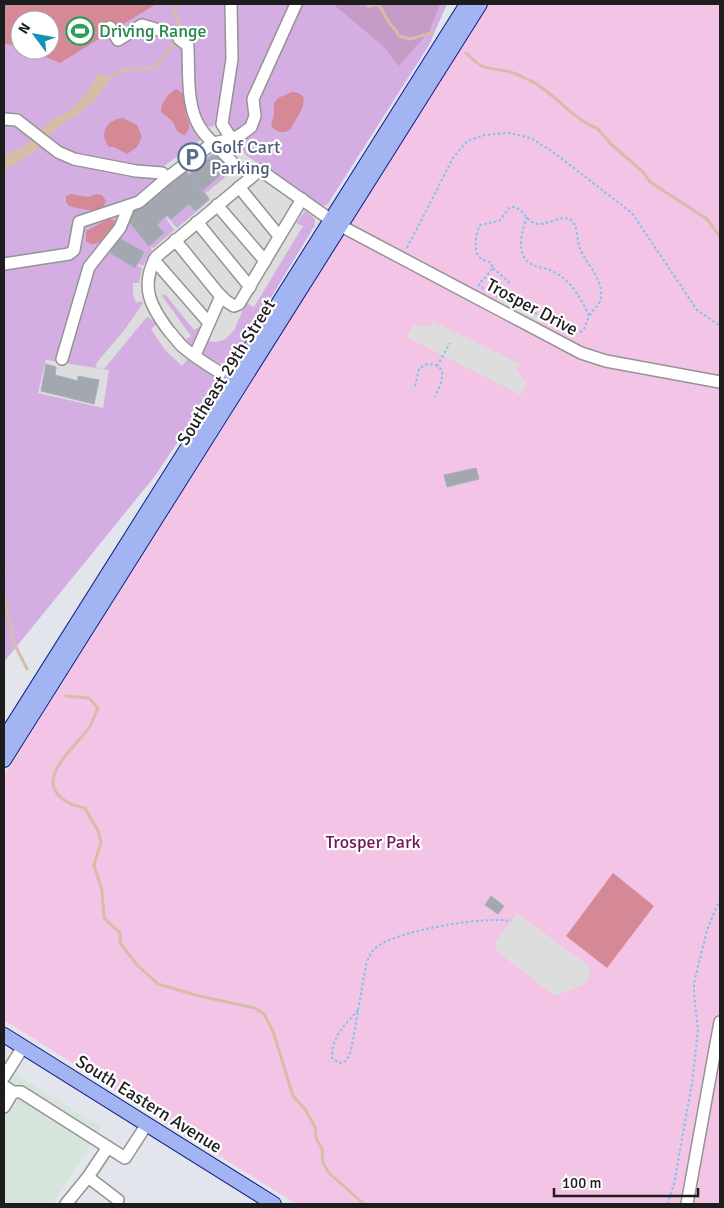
<svg xmlns="http://www.w3.org/2000/svg" width="724" height="1208" viewBox="0 0 724 1208" font-family="Signika,sans-serif">
<style>
.industrial{fill:#d6e5dc}
.grass{fill:#d4aee3;fill-rule:evenodd}
.forest{fill:#c59cc8}
.park{fill:#f3c4e5}
.pitch{fill:#d58996}
.parking{fill:#ddd}
.water{fill:#d7bda8}
.lines{fill:none;stroke-linecap:round;stroke-linejoin:round}
.stream{stroke:#d7bda8;stroke-width:3}
.building{fill:#a3a7af;stroke:#a7afbd}
.minor-casing{stroke:#949494;stroke-width:14}
.major-casing{stroke:#0e1c87;stroke-width:16}
.path{stroke:#76c6ec;stroke-width:2;stroke-dasharray:2.5 2.5;stroke-linecap:butt}
.minor{stroke:#fff;stroke-width:11}
.major{stroke:#a3b4f2;stroke-width:14}
.labels{text-anchor:middle;dominant-baseline:central;stroke-width:4.5;stroke-linejoin:round;paint-order:stroke}
.leisure-label{font-size:18px;fill:#27864d;stroke:#fff;text-anchor:start}
.service-label{font-size:18px;fill:#4e5e75;stroke:#fff;text-anchor:start}
.street-label{font-size:18px;fill:#1d1d1d;stroke:#fff}
.park-label{font-size:18px;fill:#701655;stroke:#fff}
</style>
<rect width="100%" height="100%" fill="#e3e5ed"/>
<path class="industrial" d="M4,1067l97,60 -48,77h-49z"/>
<path class="grass" d="M4,4h443l-18,41 -98,154 -97,159 -79,118 -151,186zM20,20h30v30h-30z"/>
<path class="forest" d="M333,4h107l-11,28 -30,34 -16,-20z"/>
<path class="park" d="M489,4h231v1200h-424l-292,-184v-244z"/>
<g class="pitch">
<path d="M4,4h152l-96,59 -31,-13h21v-30h-30v27l-16,-4z"/>
<path d="M176,89l4,2 5,7 1,17 3,8v6l-4,6c-13,-4 -7,-9 -14,-15 -3,-3 -7,-5 -10,-8 -1,-7 8,-20 15,-23z"/>
<path d="M292,92c25,1 3,27 -1,37 -7,5 -14,4 -20,-3l3,-12v-11l4,-5z"/>
<path d="M123,118l14,7 5,12 -5,10 -10,7 -13,-7h-5c-11,-13 -2,-28 14,-29z"/>
<path d="M71,194l17,3 8,-3 6,1 4,6 -2,5 -11,5 -17,-3 -7,-2 -3,-4v-6z"/>
<path d="M109,219l5,1 2,5c-7,9 -19,26 -30,16v-10z"/>
<path d="M613,873l41,33 -47,62 -41,-32z"/>
</g>
<g class="parking">
<path d="M220,120l26,35 70,49 5,2 5,-1 8,-6 3,2 -21,33 -2,-2 1,-12 -2,-3 -8,-6 -9,12 7,3 -49,81 -8,-4 -12,27 -8,9 -10,3 -10,-1 -5,-15 -7,4 -29,-36 -3,2 29,40 -5,4 8,9 24,14h8l7,-5 4,2 -20,32 -3,-2 1,-10 -5,-7 -22,-15 -6,8 -17,-16 -14,-21 6,-5 -9,-7 -2,1 -42,51 -9,-2 3,-6 28,-33 17,-25 -2,-2 -5,2 -3,-9v-11h6l3,-15 -5,-3 1,-1 5,2 9,-16 -2,-3 4,1 20,-18 -8,-12 1,-1 10,11 33,-28 -4,-7 33,-27 3,3 5,-4 3,4 1,-1 -6,-5 -4,2 -3,-3 -8,-9 -4,-10 -6,3 -31,27 -6,-5 -19,17 -7,-14 43,-31 1,-8 4,-6 7,1z"/>
<path d="M499,296l43,23 -4,11 -42,-27z"/>
<path d="M433,321l87,43 -4,7 3,2 4,7 4,3 -6,12 -114,-58 7,-12 5,2 6,-2 5,2z"/>
<path d="M46,360l63,10 -6,38 -65,-15z"/>
<path d="M517,913l73,54 -1,10 -5,8 -29,11 -56,-43 -3,-4v-7z"/>
</g>
<path class="water" d="M104,74l4,9 -12,16 -17,15 -18,11 -14,12 -9,12 -34,22v-16l7,-4 12,-3 26,-26 20,-11 8,-8 10,-11 10,-17z"/>
<g class="lines">
<g class="stream">
<path d="M367,4l1,3 9,-3c9,8 6,11 12,18 4,7 6,5 10,14l11,3 22,-6"/>
<path d="M466,53c19,19 18,13 40,18 8,1 18,7 25,10 20,9 47,43 66,47l14,16 32,28 7,10 57,37 13,18"/>
<path d="M105,81l15,-11 34,-2c10,-12 27,-27 24,-45 -1,-7 -5,-12 -2,-19"/>
<path d="M4,565v10"/>
<path d="M4,595l10,48 13,26"/>
<path d="M66,696l23,2 9,10c-3,6 -5,13 -8,18 -10,17 -48,45 -34,66 7,10 17,14 29,16l13,23 3,11 -7,23 8,26 2,27 16,15v10l17,22 21,19 41,12 56,12 9,6 9,17 20,65 12,13 10,18 1,11 6,11 1,14 6,10 35,31"/>
</g>
</g>
<g class="building">
<path d="M219,150l13,15 -31,27 -13,-16z"/>
<path d="M184,169l25,30 -14,12 -6,-7 -18,15 -4,-4 -10,10 7,8 -15,13 -24,-29z"/>
<path d="M119,238l25,14 -9,16 -25,-15z"/>
<path d="M46,364l10,3 -1,8 23,6v-5l21,4 -5,24 -53,-13z"/>
<path d="M476,468l3,11 -32,8 -3,-12z"/>
<path d="M491,896l13,10 -6,8 -13,-9z"/>
</g>
<g class="lines">
<g class="minor-casing">
<g id="minor">
<path d="M110,27l8,13 24,-15 17,5"/>
<path d="M179,39l9,7v4c1,23 -1,49 8,70 7,17 25,29 36,42"/>
<path d="M4,119l13,1 41,32 16,7 62,12 26,2 5,5 -28,24 -60,20 -5,28 -5,4 -65,10"/>
<path d="M229,140v-5l-7,-11 10,-65 -1,-55"/>
<path d="M167,178l46,-35 20,-4 10,-6 8,-6 4,-11 -2,-17 43,-95"/>
<path d="M239,187l40,49"/>
<path d="M217,205l48,56"/>
<path d="M197,222l53,65"/>
<path d="M341,226l240,127 25,8 114,21"/>
<path d="M175,240l43,53 8,8 8,5 5,-2 63,-105"/>
<path d="M154,260l55,63"/>
<path d="M195,355l26,-59"/>
<path d="M62,359l27,-92 31,-39 9,-22"/>
<path d="M236,383c-17,-12 -39,-23 -54,-37 -5,-5 -9,-11 -13,-15 -19,-25 -29,-45 -13,-74l104,-87 71,50"/>
<path d="M4,1077l19,-30"/>
<path d="M4,1086l9,6 -9,15"/>
<path d="M13,1092h8l104,66 22,-34"/>
<path d="M88,1177l30,23"/>
<path d="M66,1204l22,-27 20,-30"/>
<path d="M687,1204l33,-182"/>
</g>
</g>
<g class="major-casing">
<g id="major">
<path d="M4,739l463,-735"/>
<path d="M4,760l476,-756"/>
<path d="M4,1035l270,169"/>
</g>
</g>
<g class="path">
<path d="M527,217c-5,13 -12,38 4,47 7,4 18,4 25,9 16,9 26,27 33,43"/>
<path d="M407,248l46,-90 14,-17 17,-6 25,-2 22,5 22,14 79,61 65,97 23,16"/>
<path d="M493,268l18,16"/>
<path d="M488,291l-9,-5 1,-4 3,-2 10,-12 -3,-6c-3,-1 -8,-2 -11,-5 -6,-8 -3,-24 1,-32l19,-4 11,-14c13,-1 13,11 24,16 10,5 28,-10 37,-3 8,6 5,20 9,29 7,15 26,34 20,52 -2,6 -9,10 -11,16 -3,5 -3,9 -6,14l-9,2 -76,-39 -2,3"/>
<path d="M492,294h6l2,4"/>
<path d="M437,366l13,-23"/>
<path d="M415,386l4,-17 8,-5c24,0 14,20 8,33"/>
<path d="M358,1010c-13,15 -27,27 -26,48l7,5 7,-2 5,-10 15,-86c3,-8 5,-14 12,-19 23,-16 106,-30 133,-25"/>
<path d="M667,1204l7,-20 18,-101 6,-53 -4,-36v-11l13,-53 13,-31"/>
</g>
<use href="#minor" class="minor"/>
<use href="#major" class="major"/>
</g>
<defs>
<g id="stadium-ring" transform="scale(1.4375)"><circle r="9.5" fill="#fff" stroke="#2e9e5b" stroke-width="1.5"/><path d="M0-5a6.5 5 0 1 0 0 10a6.5 5 0 1 0 0-10ZM-3.5-1.8h7v3.6h-7Z" fill="#2e9e5b"/></g>
<g id="parking-ring" transform="scale(1.4375)"><circle r="9.5" fill="#fff" stroke="#5c6f8a" stroke-width="1.5"/><path d="M-3.5-5.5H1a3.5 3.5 0 0 1 0 7H-1V5.5H-3.5ZM-1-3.4V-.6H.8a1.4 1.4 0 0 0 0-2.8Z" fill="#5c6f8a"/></g>
</defs>
<g fill-rule="evenodd">
<use href="#stadium-ring" x="80" y="31"/>
<use href="#parking-ring" x="192" y="157"/>
</g>
<g class="labels">
<g class="leisure-label">
<text x="99" y="31">Driving Range</text>
</g>
<g class="service-label">
<text x="211" y="147">Golf Cart<tspan x="211" dy="21">Parking</tspan></text>
</g>
<g class="street-label">
<text transform="translate(532 307) rotate(28)">Trosper Drive</text>
<text transform="translate(226 372) rotate(-58)">Southeast 29th Street</text>
<text transform="translate(149 1104) rotate(32)">South Eastern Avenue</text>
</g>
<g class="park-label">
<text x="373" y="842">Trosper Park</text>
</g>
</g>
<rect width="724" height="1208" fill="none" stroke="#1d1d1d" stroke-width="10"/>
<g transform="translate(35 35) rotate(302)"><circle r="24" fill="#ffffff" stroke="#a5a5a5"/>
<path d="M0-4L9 19L0 12L-9 19Z" fill="#1393b6"/>
<text y="-8" font-size="14" font-weight="bold" text-anchor="middle" fill="#1d1d1d">N</text>
</g>
<path d="M554 1188v8h144v-8" fill="none" stroke="#1d1d1d" stroke-width="2.5"/>
<text x="562" y="1188" font-size="15" fill="#1d1d1d" stroke="#ffffff" stroke-width="4" paint-order="stroke">100 m</text>
</svg>
